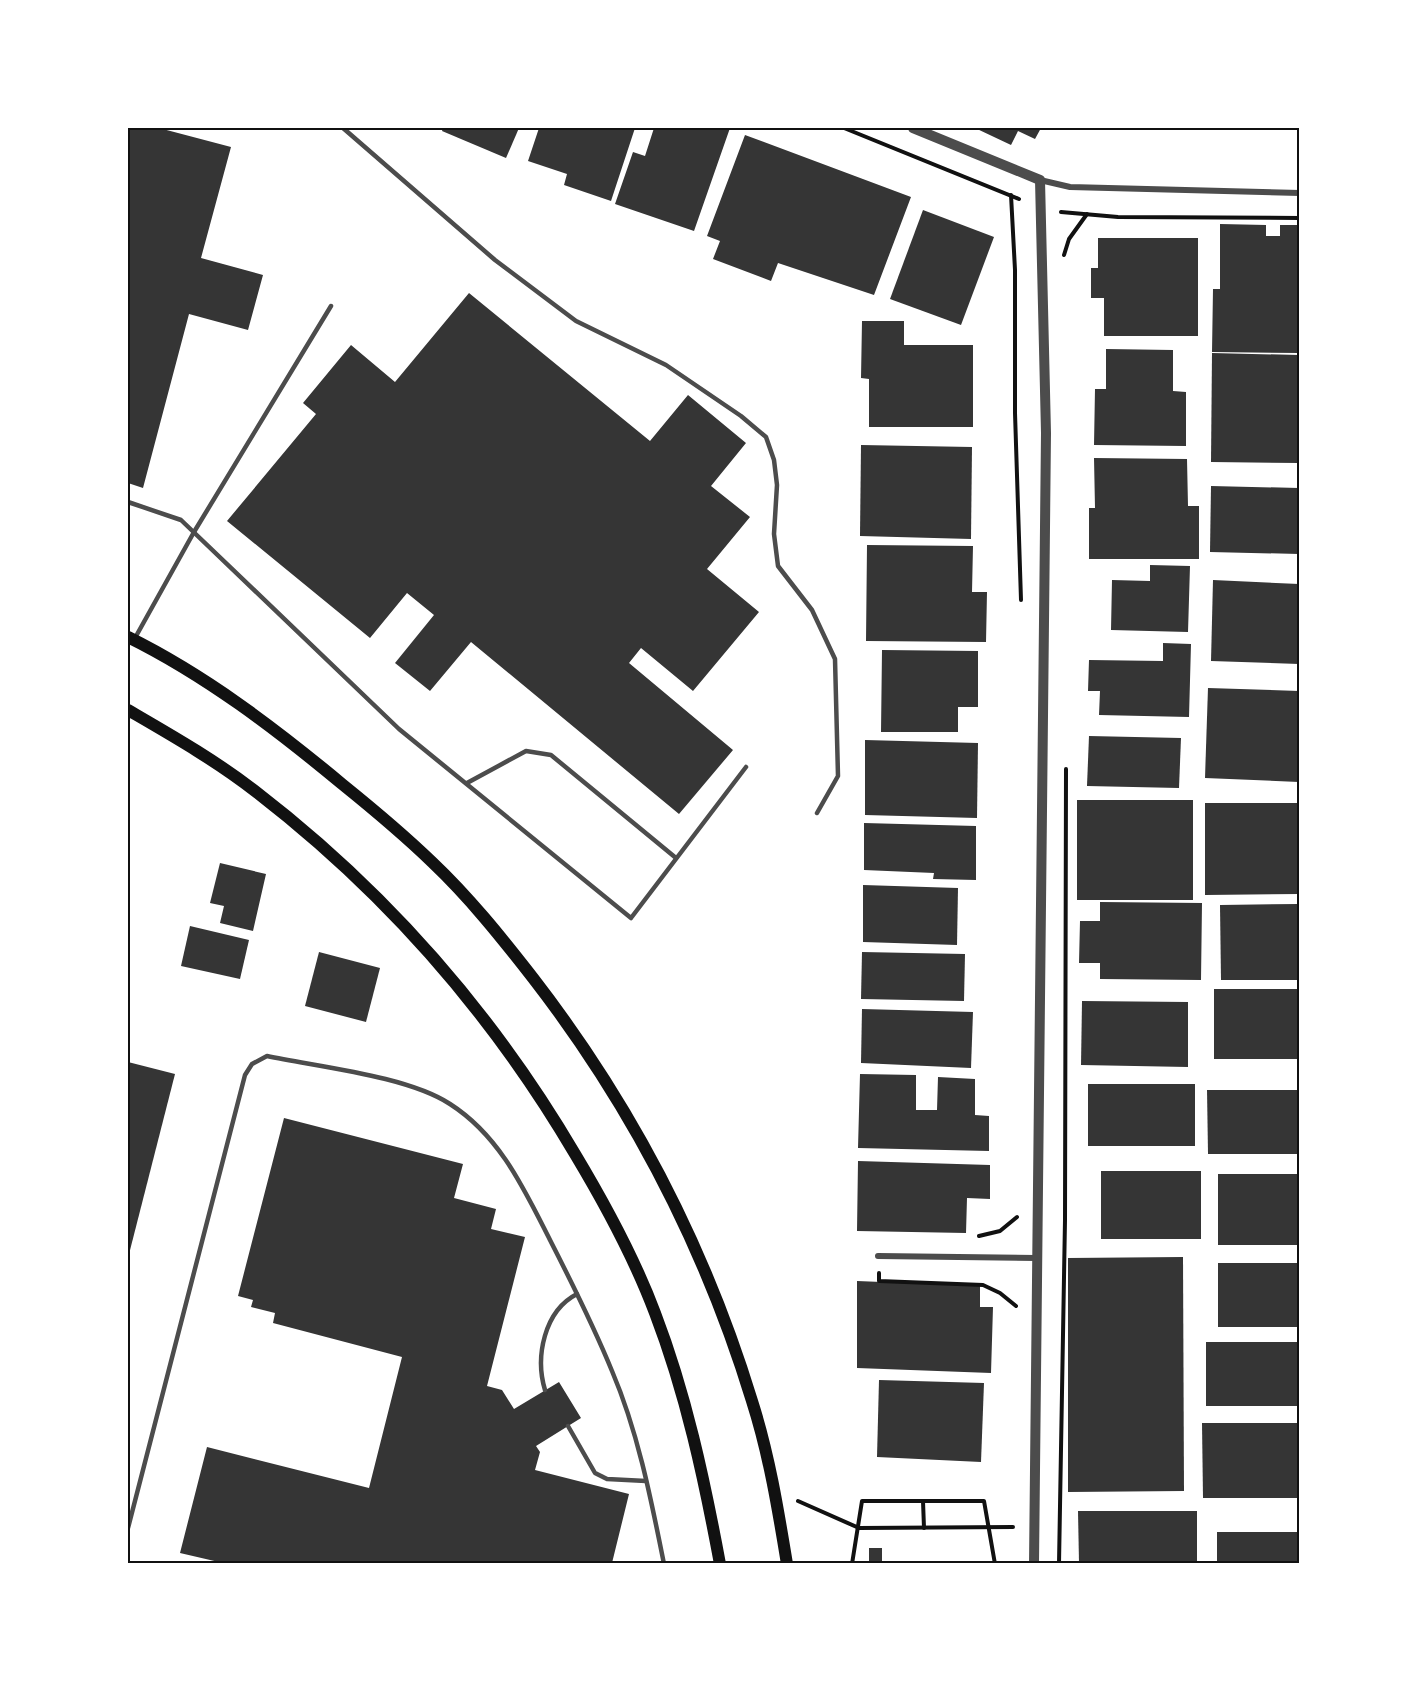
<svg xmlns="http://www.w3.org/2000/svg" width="1427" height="1691" viewBox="0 0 1427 1691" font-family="'PT Serif',serif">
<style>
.building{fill:#353535}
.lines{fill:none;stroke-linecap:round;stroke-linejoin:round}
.path{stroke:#111;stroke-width:4}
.service{stroke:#4c4c4c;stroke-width:4.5}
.minor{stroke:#4c4c4c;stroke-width:6}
.tertiary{stroke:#4c4c4c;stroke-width:10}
.secondary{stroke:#111;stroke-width:12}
.neatline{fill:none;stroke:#111;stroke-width:2}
</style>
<rect width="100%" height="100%" fill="#fff"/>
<g class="building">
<path d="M128,128h31l72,19 -30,111 62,17 -15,55 -59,-16 -46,174 -15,-5z"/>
<path d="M443,128h76l-13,30 -64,-27z"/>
<path d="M539,128h96l-24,73 -47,-16 3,-11 -39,-13z"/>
<path d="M654,128h76l-36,103 -79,-27 18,-52 12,4z"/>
<path d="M975,128h66l-6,11 -17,-8 -7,14z"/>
<path d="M745,135l166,62 -37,98 -96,-32 -7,18 -58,-22 7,-18 -13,-5z"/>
<path d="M923,210l71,27 -33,88 -71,-26z"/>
<path d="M1220,224l46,1v11h14v-11h19v128l-87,-1 1,-63h7z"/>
<path d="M1098,238h100v98h-94v-38h-13v-30h7z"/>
<path d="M469,293l181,148 38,-46 58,48 -35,43 39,31 -43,52 52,43 -66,79 -52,-43 -12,15 104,87 -54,64 -208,-172 -41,49 -35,-28 39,-48 -27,-22 -37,45 -143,-117 89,-107 -13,-11 48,-58 44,37z"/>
<path d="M862,321h42v24h69v82h-104v-48l-8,-1z"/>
<path d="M1106,349l67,1v41l13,1v54l-92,-1 1,-56h11z"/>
<path d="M1212,353l87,2v108l-88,-1z"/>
<path d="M861,445l111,2 -1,92 -111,-3z"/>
<path d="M1094,458l93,1 1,47h11v53h-110v-51h6z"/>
<path d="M1211,486l88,2v66l-89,-2z"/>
<path d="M867,545l106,1 -1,46h15l-1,50 -120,-1z"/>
<path d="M1150,565l40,1 -2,66 -77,-2 1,-50 38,1z"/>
<path d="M1213,580l86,4v80l-88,-3z"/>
<path d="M1163,643l28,1 -2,73 -90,-2 1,-24h-12l1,-31 74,1z"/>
<path d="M882,650l96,1v56h-20v25h-77z"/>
<path d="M1208,688l91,3v91l-94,-4z"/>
<path d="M1089,736l92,2 -2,50 -92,-2z"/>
<path d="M865,740l113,3 -1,75 -112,-3z"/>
<rect x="1077" y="800" width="116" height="100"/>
<path d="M1205,803h94v91l-94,1z"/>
<path d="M864,823l112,3v54l-43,-1 1,-6 -70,-3z"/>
<path d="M220,863l46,11 -13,57 -33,-8 4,-17 -14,-3z"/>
<path d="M863,885l95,3 -1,57 -94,-3z"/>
<path d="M1100,902l102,1 -1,77 -101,-1v-16h-21l1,-42h20z"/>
<path d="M1299,904v76h-78l-1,-75z"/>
<path d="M190,926l59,14 -9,39 -59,-13z"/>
<path d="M319,952l61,16 -14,54 -61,-16z"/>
<path d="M862,952l103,2 -1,47 -103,-2z"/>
<rect x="1214" y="989" width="85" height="70"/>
<path d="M1082,1001l106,1v65l-107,-2z"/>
<path d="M862,1009l111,3 -2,56 -110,-5z"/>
<path d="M128,1062l47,12 -47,184z"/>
<path d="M860,1074l56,1v35h21l1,-33 37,2v36l14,1v35l-131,-3z"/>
<rect x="1088" y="1084" width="107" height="62"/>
<path d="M1207,1090h92v64h-91z"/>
<path d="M284,1118l179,46 -9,34 42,11 -5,20 34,8 -38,149 15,4 12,19 45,-27 22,36 -45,28 4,6 -5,18 94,24 -17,69h-389l-43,-10 27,-106 162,41 33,-131 -129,-34 2,-10 -24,-6 2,-7 -15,-4z"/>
<path d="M858,1161l132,4v34l-23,-1 -1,35 -109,-2z"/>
<rect x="1101" y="1171" width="100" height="68"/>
<rect x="1218" y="1174" width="81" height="71"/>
<path d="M1183,1257l1,234 -116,1v-234z"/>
<rect x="1218" y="1263" width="81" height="64"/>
<path d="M857,1281l123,5v21h13l-2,66 -134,-5z"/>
<rect x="1206" y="1342" width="93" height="64"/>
<path d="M879,1380l105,3 -3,79 -104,-5z"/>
<path d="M1202,1423h97v75h-96z"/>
<path d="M1078,1511h119v52h-118z"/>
<rect x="1217" y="1532" width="82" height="31"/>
<rect x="869" y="1548" width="13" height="15"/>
</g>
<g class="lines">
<g class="path">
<path d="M844,128l175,71"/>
<path d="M1011,195l4,75v143l6,187"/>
<path d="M1061,212l57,5 182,1"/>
<path d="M1064,255l5,-16 18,-25"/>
<path d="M979,1236l21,-5 17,-14"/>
<path d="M879,1273v8l104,4 17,8 16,13"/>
<path d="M798,1501l61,27 154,-1"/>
<path d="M923,1501l1,27"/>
<path d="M852,1564l10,-63h122l11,63"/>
<path d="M1059,1564l6,-344 1,-451"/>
</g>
<g class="service">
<path d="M343,128l152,132 81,61 90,44 75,51 25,21 8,23 3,25 -3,49 4,32 34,44 23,49 3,117 -21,37"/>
<path d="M128,502l53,18 218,209 232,189 115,-151"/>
<path d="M135,638l59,-106 137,-226"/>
<path d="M467,783l59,-32 25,4 125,103"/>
<path d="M545,1390c-10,-33 -1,-79 32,-96"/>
<path d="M568,1426l27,47 12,6 39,2"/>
<path d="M128,1528l117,-453 7,-11 15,-8c52,11 140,20 183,48 50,32 74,85 100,136 22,43 44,87 62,131 26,61 39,128 52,193"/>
</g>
<g class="minor">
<path d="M1040,180l30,7 230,6"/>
<path d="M878,1256l158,2"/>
</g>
<path class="tertiary" d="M913,128l127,52 6,253 -12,1131"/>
<g class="secondary">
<path d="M128,637c77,38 148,92 214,147 31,25 61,50 90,78 37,35 69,75 101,116 99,128 172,269 219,423 17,53 26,108 35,163"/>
<path d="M128,710c43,25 87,50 127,81 130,100 237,222 320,363 30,50 59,103 80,159 31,81 49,165 65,251"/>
</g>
</g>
<rect width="1427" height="1691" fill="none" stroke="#ffffff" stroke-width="258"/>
<rect x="129" y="129" width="1169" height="1433" class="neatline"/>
</svg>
